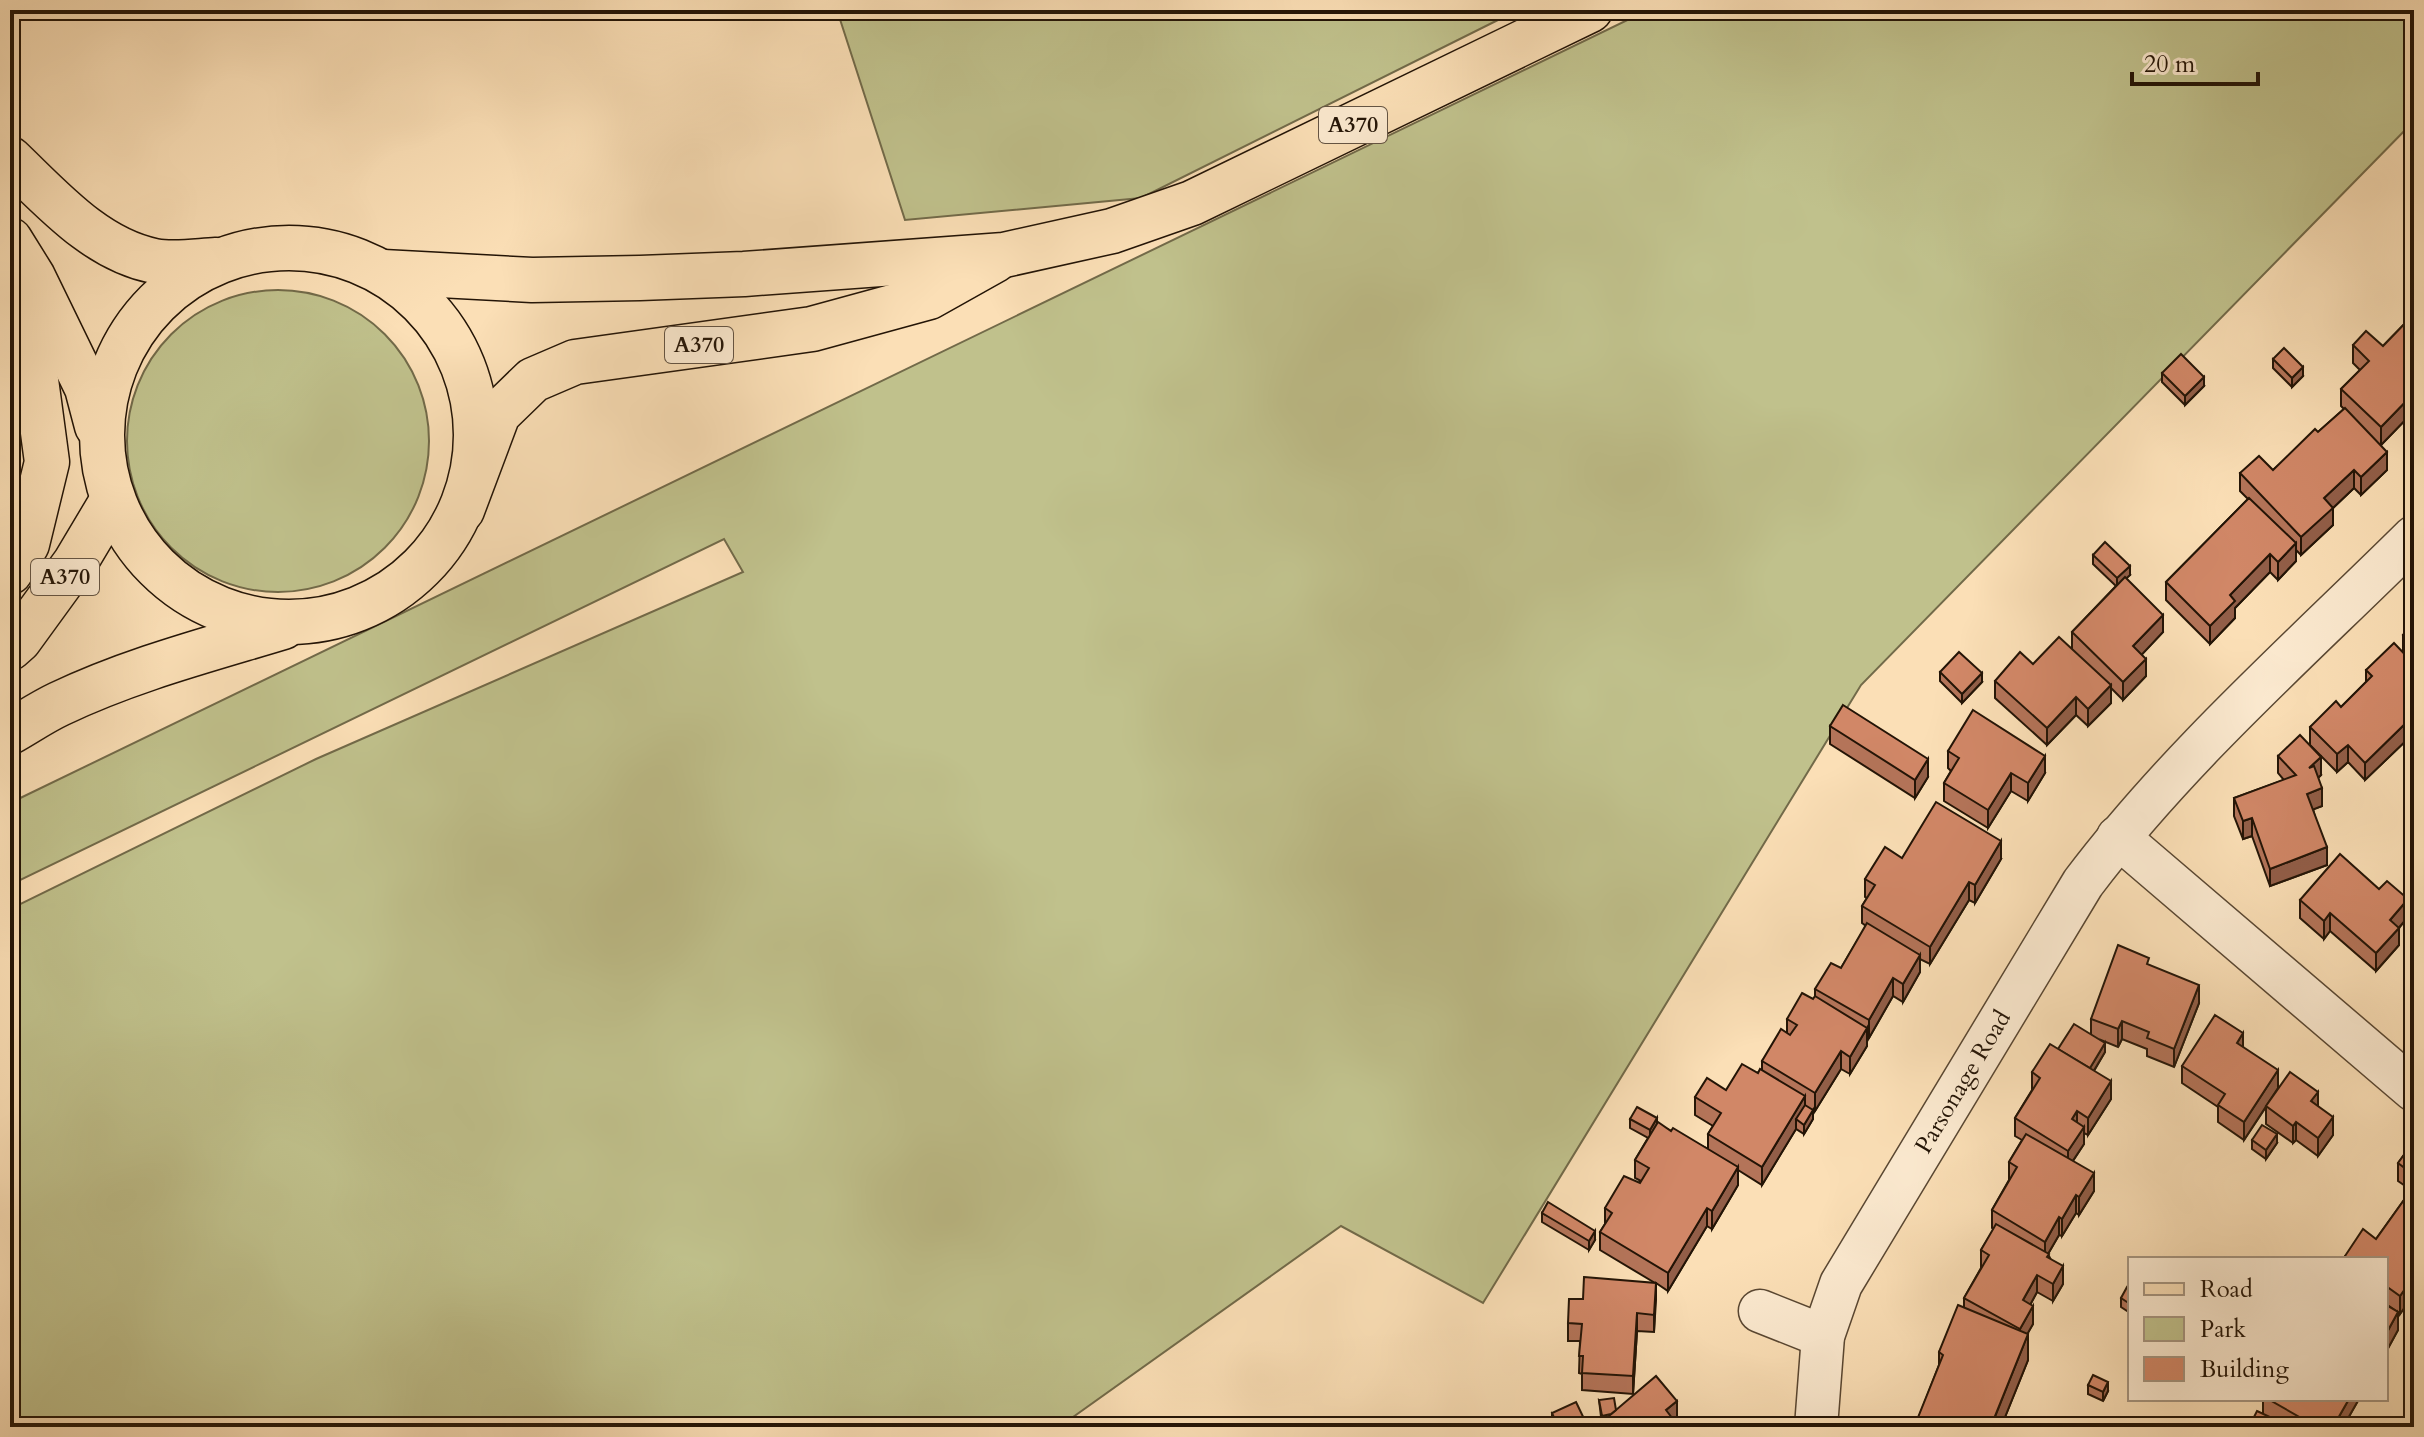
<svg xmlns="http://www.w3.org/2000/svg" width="2424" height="1437" viewBox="0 0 2424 1437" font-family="Cardo,serif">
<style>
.green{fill:#c0c18c;stroke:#726a49;stroke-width:2}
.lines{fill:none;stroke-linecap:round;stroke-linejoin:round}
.minor-casing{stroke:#594732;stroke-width:45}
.major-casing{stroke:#231406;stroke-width:47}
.highway-casing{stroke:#231406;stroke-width:47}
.minor{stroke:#fcead0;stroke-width:42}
.major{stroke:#fbdfb6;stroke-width:44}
.highway{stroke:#fbdfb6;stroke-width:44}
.wall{fill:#b47459;stroke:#231406;stroke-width:2}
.shaded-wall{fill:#925e48;stroke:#231406;stroke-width:2}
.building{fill:#d18767;stroke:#231406;stroke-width:2}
.labels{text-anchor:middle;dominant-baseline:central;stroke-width:7;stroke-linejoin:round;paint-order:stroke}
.shield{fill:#fcead0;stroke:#645443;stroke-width:2}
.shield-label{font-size:22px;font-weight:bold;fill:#231406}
.street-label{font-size:24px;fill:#231406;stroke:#fcead0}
</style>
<rect width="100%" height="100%" fill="#fbdfb6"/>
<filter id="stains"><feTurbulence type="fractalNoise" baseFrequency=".0025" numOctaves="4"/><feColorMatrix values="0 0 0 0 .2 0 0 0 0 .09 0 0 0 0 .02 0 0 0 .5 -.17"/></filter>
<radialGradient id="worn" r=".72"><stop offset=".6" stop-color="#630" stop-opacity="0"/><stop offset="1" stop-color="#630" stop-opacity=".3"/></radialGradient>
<g class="green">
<path d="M837,10h681l-377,188 -236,22z"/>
<path d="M1648,10h766v111l-553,564 -378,618 -142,-77 -282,201h-1049v-518l306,-150 427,-187 -19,-33 -714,346v-82z"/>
<circle cx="278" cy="441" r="151"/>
</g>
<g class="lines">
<g class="minor-casing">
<g id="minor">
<path d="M2118,837l296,253"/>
<path d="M1760,1311l63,25"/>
<path d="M1816,1427l7,-91 18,-52 242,-401c96,-127 218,-234 331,-346"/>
</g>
</g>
<g class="major-casing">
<g id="major">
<path d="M383,272l149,8 108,-2 104,-4 260,-19 108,-24 80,-28 398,-193"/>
<path d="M462,510l36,-96 35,-34 42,-18 237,-33 117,-32 66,-37"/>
</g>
</g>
<g class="highway-casing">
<g id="highway">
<path d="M10,159c42,40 85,90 144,102 19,4 43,0 62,-1"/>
<path d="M10,240l23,37 54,111 10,38"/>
<circle cx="289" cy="435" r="187"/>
<path d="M10,308l24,57 13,97 -20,82 -17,28"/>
<path d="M10,648l9,-8 56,-77 37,-62"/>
<path d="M10,732c16,-9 32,-20 49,-28 71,-34 148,-54 224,-77"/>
</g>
</g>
<use href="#minor" class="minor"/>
<use href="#major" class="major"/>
<use href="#highway" class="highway"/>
</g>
<g class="wall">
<path d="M2414,261v33l-8,-7v-18z"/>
<path d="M2414,314v97l-33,34 6,25 -26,25 -7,-7 -21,20v17l-32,30 -5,-5v11l-18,19 -8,-8 -35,36v10l-25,26 -44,-44v-18l82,-83 -8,-8v-18l33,-3 45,-38 26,-23 -3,-3v-17l19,-19 -7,-7v-18l30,1z"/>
<path d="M2273,359l30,17 -11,11 -19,-19z"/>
<path d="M2162,373l42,13 -19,19 -23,-23z"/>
<path d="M2093,555l37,20 -4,3 37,54 -22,23 5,21 -23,24 -12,-12v15l-23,23 -12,-11 -29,30 -52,-47v-17l77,-33v-16l44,-46 -23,-22z"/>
<path d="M2414,623v40l-11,-11v-17z"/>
<path d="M2414,664v69l-49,47 -17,-18 -11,10 -27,-27v-18l31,-20 25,-25v-12z"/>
<path d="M1940,672l42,10 -20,21 -22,-22z"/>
<path d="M1830,726l98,51 -13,21 -85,-54z"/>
<path d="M1948,751l97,22 -17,28 -17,-10 -23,37 -44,-27v-18l7,-12 -3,-3z"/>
<path d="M2278,756l43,19 -3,3 4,28 -9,3 14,56 -57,21 -18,-50 -9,3 -9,-23v-18l50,-18 -6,-7z"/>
<path d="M1902,858l99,1 -26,44 -6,-3 -39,64 -10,-5v13l-17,30 -10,-6 -24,42 -2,-1v9l-17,28 -9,-5 -26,42 -2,-1v9l-9,15 -8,-5 -34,56 -24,-15v15l-26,44 -5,-3 -39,65 -12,-8 -2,49 -17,-1 -4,63 -51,-4v-16l-3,-1 1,-32h-12v-18l15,-24 72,-16 -55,-33v-18l5,-8v-16l36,-27 -6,-3v-18l13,-22 -18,-10v-9l27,5 51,25v-15l5,-8 -18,-11v-18l31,-7 36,-20v-9l25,-28v-14l26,-20 2,-2v-8l26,-21 25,-42 -4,-3v-17l5,-8 -2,-1v-18z"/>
<path d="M2300,900l108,17 -9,11v17l-23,26 -46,-40 -6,8 -24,-21z"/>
<path d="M2149,965l50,38 -25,64 -27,-11v-7l-25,-10 -4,8 -17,-7 4,12 -11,19 17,28 -23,36 -4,-2v11l-11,17 21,30 -15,24 -3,-2 -14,23 -3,-1 -11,19 15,30 -10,17 -16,-9 -7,13 3,19 -6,10 1,26 -27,67h-86l24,-62v-13l25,-44v-10l17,-30v-18l13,-21 -2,-1v-18l17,-30v-18l13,-22 -7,-4v-18l17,-28v-18l26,-23 33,-15v-15z"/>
<path d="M2243,1047l35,41 40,18 15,29 -15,21 -22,-16 -3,3 -27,-19v-17l-22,33 -26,-18v-15l-36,-24v-17z"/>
<path d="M2252,1140l25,3 -11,16 -14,-10z"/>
<path d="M2414,1141v153l-14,20 -2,-2v18l-12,22v-47l12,7 -12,-8v-45h-41v-3l31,-17 35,-49 -13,-9v-18z"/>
<path d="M1542,1213l53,27 -6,10 -47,-28z"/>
<path d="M2130,1289v24l-9,-6v-9z"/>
<path d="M2088,1385l20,6 -5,10 -15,-7z"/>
<path d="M2263,1399h96l-16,28h-94l14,-13z"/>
<path d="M1599,1400l17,10 61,9 -3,2 5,6h-76v-2h-1z"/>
<path d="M1552,1413l36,14h-34l-2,-5z"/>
</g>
<g class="shaded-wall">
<path d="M2303,367v9l-11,11v-9z"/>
<path d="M2204,377v9l-19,19v-9z"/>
<path d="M2414,393v18l-33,34v-18z"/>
<path d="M2387,452v18l-26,25v-18z"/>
<path d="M2354,470v18l-21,20v17l-32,30v-18l23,-39z"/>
<path d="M2296,543v18l-18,19v-18z"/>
<path d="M2270,554v18l-35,36v10l-25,26v-18l20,-31z"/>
<path d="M2130,566v9l-13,12v-9z"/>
<path d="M2163,615v17l-30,32v-18z"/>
<path d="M2146,659v17l-23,24v-18z"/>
<path d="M1982,673v9l-20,21v-9z"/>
<path d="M2111,685v18l-23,23v-17z"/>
<path d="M2076,697v18l-29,30v-17z"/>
<path d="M2414,715v18l-49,47v-17z"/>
<path d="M2348,745v17l-11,10v-18z"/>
<path d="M2045,756v17l-17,28v-18z"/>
<path d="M2321,757v18l-12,11v-18z"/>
<path d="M1928,759v18l-13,21v-18z"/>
<path d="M2011,773v18l-23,37v-18z"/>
<path d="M2322,788v18l-15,6v-18z"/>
<path d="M2252,818v18l-9,3v-18z"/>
<path d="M2001,841v18l-26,44v-18z"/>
<path d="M2327,847v18l-57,21v-17z"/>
<path d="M1969,882v18l-39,64v-17z"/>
<path d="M2408,899v18l-18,21v-18z"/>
<path d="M2330,913v18l-6,8v-18z"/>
<path d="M2399,928v17l-23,26v-18z"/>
<path d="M1920,955v17l-17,30v-18z"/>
<path d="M1893,978v18l-24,42v-18z"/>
<path d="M2199,985v18l-25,64v-18z"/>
<path d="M2122,1021v18l-4,8v-18z"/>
<path d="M1867,1028v18l-17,28v-17z"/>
<path d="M2243,1033v18l-6,-8z"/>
<path d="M2105,1043v9l-18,30v-9z"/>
<path d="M1841,1051v18l-26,42v-18z"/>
<path d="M2278,1070v18l-34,52v-18z"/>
<path d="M2111,1081v18l-23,36v-17z"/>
<path d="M2318,1092v17l-7,-8z"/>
<path d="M1805,1096v18l-9,5v10l-34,56v-18z"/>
<path d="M1813,1110v9l-9,15v-9z"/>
<path d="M2077,1111v17l-5,-9z"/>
<path d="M2333,1117v18l-15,21v-18z"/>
<path d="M1657,1118v9l-7,12v-9z"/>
<path d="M2296,1122v18l-3,3v-17z"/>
<path d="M2084,1127v17l-16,24v-17z"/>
<path d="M2277,1134v9l-11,16v-9z"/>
<path d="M1738,1167v18l-26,44v-18z"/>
<path d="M2094,1173v18l-15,24v-18z"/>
<path d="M2076,1195v18l-14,23v-17z"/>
<path d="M1707,1208v18l-39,65v-18z"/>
<path d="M2059,1217v18l-14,24v-17z"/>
<path d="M1595,1231v9l-6,10v-9z"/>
<path d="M2063,1266v18l-10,17v-17z"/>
<path d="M2037,1275v17l-14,26v-18z"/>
<path d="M2414,1276v18l-14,20v-18z"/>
<path d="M1656,1283v17l-2,32v-17z"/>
<path d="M2033,1306v18l-13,23v-18z"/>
<path d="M2398,1312v18l-12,22v-18z"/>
<path d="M1637,1313v18l-4,63v-18z"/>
<path d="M2028,1334v26l-27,67h-10z"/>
<path d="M2108,1382v9l-5,10v-9z"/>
<path d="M2349,1399h10l-16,28h-10z"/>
<path d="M1677,1401v18l-10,8 -1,-17z"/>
</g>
<g class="building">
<path d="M2414,261v16l-8,-8z"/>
<path d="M2414,314v79l-33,34 -40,-38 28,-28 -16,-16 13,-14 17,15z"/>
<path d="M2284,348l19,19 -11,11 -19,-19z"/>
<path d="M2181,354l23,23 -19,19 -23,-23z"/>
<path d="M2345,408l42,44 -26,25 -7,-7 -30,28 9,10 -32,29 -61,-64 19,-17 14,14 42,-41 3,3z"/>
<path d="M2249,498l47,45 -18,19 -8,-8 -40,41 5,6 -25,25 -44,-44z"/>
<path d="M2105,542l25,24 -13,12 -24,-23z"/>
<path d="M2125,577l38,38 -30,31 13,13 -23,23 -51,-50z"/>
<path d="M2414,623v22l-11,-10z"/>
<path d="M2059,637l52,48 -23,24 -12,-12 -29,31 -52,-47 25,-29 13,12z"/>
<path d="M2394,643l20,21v51l-49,48 -17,-18 -11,9 -27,-27 26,-26 5,6 31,-31 -6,-6z"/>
<path d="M1959,652l23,21 -20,21 -22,-22z"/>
<path d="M1843,705l85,54 -13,21 -85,-54z"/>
<path d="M1973,710l72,46 -17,27 -17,-10 -23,37 -44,-27 15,-25 -11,-7z"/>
<path d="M2300,735l21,22 -12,11 5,-2 8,22 -15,6 20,53 -57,22 -18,-51 -9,3 -9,-23 62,-23 -18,-19z"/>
<path d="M1936,802l65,39 -26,44 -6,-3 -39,65 -68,-41 13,-21 -10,-6 20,-32 17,11z"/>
<path d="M2340,854l39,35 8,-8 21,18 -18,21 9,8 -23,25 -46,-40 -6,8 -24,-21z"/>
<path d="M1867,923l53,32 -17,29 -10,-6 -24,42 -54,-31 16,-26 10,5z"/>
<path d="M2118,945l31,13 -2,6 52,21 -25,64 -27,-11 2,-6 -27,-11 -4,8 -27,-10z"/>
<path d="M1802,993l11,6 2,-3 52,32 -17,29 -9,-6 -26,42 -53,-32 19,-32 9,6 7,-10 -10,-6z"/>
<path d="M2215,1015l28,18 -6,10 41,27 -34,52 -26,-17 7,-11 -43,-28z"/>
<path d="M2074,1024l31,19 -15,25 -32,-19z"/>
<path d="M2050,1044l61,37 -23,37 -11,-7 -5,8 12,8 -16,24 -53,-33 25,-40 -8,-6z"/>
<path d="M1742,1064l16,9 2,-4 45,27 -43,71 -54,-33 13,-21 -26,-16 12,-19 19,12z"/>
<path d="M2290,1072l28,20 -7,9 22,16 -15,21 -22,-16 -3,4 -27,-20z"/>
<path d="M1805,1105l8,5 -9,15 -8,-6z"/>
<path d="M1637,1107l20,11 -7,12 -20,-11z"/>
<path d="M1658,1122l13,9 2,-3 65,39 -26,44 -5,-3 -39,65 -68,-41 12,-19 -7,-5 19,-32 16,7 9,-15 -14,-8z"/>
<path d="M2262,1125l15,9 -11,16 -14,-10z"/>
<path d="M2026,1134l68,39 -15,24 -3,-2 -14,24 -3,-2 -14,25 -53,-32 25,-43 -8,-5z"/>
<path d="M2414,1141v34l-16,-12z"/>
<path d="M2414,1186v90l-14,20 -14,-10v-27h-38l-3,-3 18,-27 13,10z"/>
<path d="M1548,1202l47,29 -6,10 -47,-28z"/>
<path d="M1996,1224l53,30 -2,3 16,9 -10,18 -16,-9 -14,25 10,6 -13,23 -56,-31 25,-43 -8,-5z"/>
<path d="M1584,1277l72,6 -2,32 -17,-2 -4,63 -51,-3 1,-17h-4l3,-32 -14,-1 1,-24h14z"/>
<path d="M2127,1287l3,2v15l-9,-6z"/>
<path d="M1958,1305l70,29 -37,92 4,1h-75l-5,-2 28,-70 -4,-3z"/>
<path d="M2386,1305l12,7 -12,22z"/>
<path d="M2093,1375l15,7 -5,10 -15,-7z"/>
<path d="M1656,1376l21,25 -11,9 13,17h-71l-5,-6z"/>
<path d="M1614,1398l2,12 -5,4 -9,2 -3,-16z"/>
<path d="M2268,1399h81l-16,28h-16z"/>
<path d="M1576,1402l12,25h-30l-6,-14z"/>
<path d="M2257,1411l34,16h-42z"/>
</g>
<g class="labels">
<g class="shield">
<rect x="1319" y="107" width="68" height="36" rx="6"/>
<rect x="665" y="327" width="68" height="36" rx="6"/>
<rect x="31" y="559" width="68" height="36" rx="6"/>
</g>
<g class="shield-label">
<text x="1353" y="125">A370</text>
<text x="699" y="345">A370</text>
<text x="65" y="577">A370</text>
</g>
<g class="street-label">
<text transform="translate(1963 1082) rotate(-59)">Parsonage Road</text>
</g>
</g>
<rect width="2424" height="1437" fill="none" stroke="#fbdfb6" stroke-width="40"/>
<rect x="12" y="12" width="2400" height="1413" fill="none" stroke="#231406" stroke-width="4"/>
<rect x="20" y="20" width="2384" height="1397" fill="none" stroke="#231406" stroke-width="2"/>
<rect x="2128" y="1257" width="260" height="144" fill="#fcead0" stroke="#a5947f" stroke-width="2"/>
<rect x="2144" y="1283" width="40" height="12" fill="#fbdfb6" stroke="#a5947f" stroke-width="2"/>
<text x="2200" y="1297" font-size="24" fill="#231406">Road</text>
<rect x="2144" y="1317" width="40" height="24" fill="#c0c18c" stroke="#a5947f" stroke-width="2"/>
<text x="2200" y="1337" font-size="24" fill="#231406">Park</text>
<rect x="2144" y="1357" width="40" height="24" fill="#d18767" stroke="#a5947f" stroke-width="2"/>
<text x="2200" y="1377" font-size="24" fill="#231406">Building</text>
<path d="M2132 72v12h126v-12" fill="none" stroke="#231406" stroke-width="4"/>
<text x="2144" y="72" font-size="24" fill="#231406" stroke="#fcead0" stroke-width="6" paint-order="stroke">20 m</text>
<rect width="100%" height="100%" filter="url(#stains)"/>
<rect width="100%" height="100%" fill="url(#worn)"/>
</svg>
